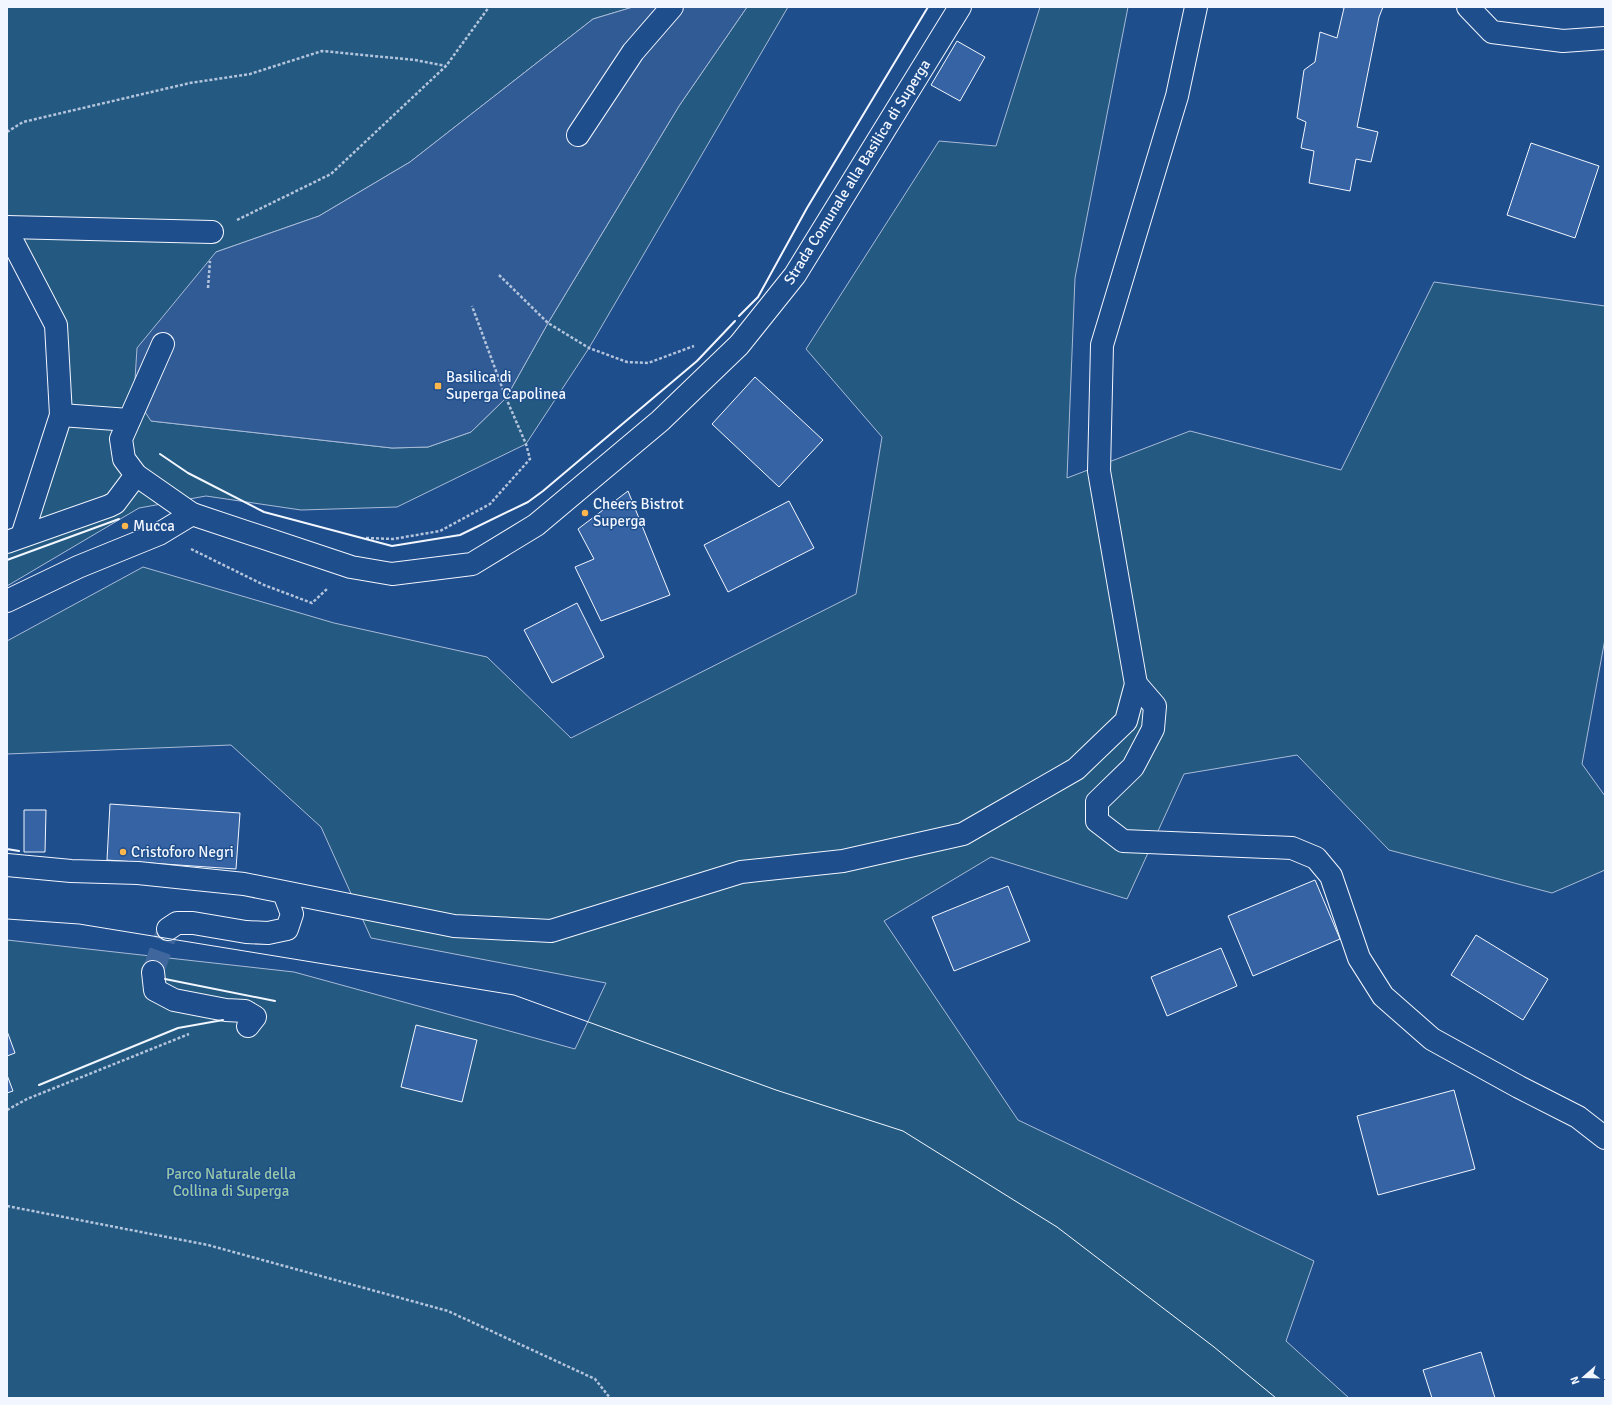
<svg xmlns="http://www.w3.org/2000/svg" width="1612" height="1405" viewBox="0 0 1612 1405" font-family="Signika,sans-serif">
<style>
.green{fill:#245a82;stroke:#a8bbd7}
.parking{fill:#305b95;stroke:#a8bbd7}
.building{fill:#3563a3;stroke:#f2f6ff}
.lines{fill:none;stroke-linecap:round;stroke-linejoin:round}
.minor-tunnel{stroke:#3f679d;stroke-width:22;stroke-dasharray:22 11;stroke-linecap:butt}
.minor-casing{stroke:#f2f6ff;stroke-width:24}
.path{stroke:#b3c4dc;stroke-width:2.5;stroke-dasharray:3 2;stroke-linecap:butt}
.minor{stroke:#1f4e8c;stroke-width:22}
.tram{stroke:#f2f6ff;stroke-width:1}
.wall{stroke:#f2f6ff;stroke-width:2}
.poi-dot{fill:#ffb74d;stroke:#1f4e8c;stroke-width:1.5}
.labels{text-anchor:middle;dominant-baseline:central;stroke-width:3;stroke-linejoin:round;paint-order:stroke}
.street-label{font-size:15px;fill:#f2f6ff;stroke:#1f4e8c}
.poi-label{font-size:15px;fill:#f2f6ff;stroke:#1f4e8c;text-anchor:start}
.park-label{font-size:15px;fill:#97c8a6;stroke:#1f4e8c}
</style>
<rect width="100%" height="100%" fill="#1f4e8c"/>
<g class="green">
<path d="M7,7h626l-40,12 -183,143 -91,54 -103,36 -65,169 241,27 36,-1 43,-15 35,-34 42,-75 131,-217 68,-99h41l-199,341 -63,96 -129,63 -96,3 -95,-14 -67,12 -132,78v-44l54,-127 -5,-90 -49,-94z"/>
<path d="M1040,7h88l-53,271 -8,200 123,-47 151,39 93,-188 171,24v333l-23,125 23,32v74l-53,23 -163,-43 -92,-95 -113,19 -57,125 -136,-42 -107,64 134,199 296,141 -28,80 63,57h-1342v-458l287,32 281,77 31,-66 -235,-45 -50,-111 -90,-82 -224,9v-113l136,-74 191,56 153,34 84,81 285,-144 26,-157 -76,-88 133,-208 57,5z"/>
</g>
<path class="parking" d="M633,7h114l-68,99 -131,217 -42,75 -35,34 -43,15 -36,1 -241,-27 -17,-26 3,-47 79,-96 103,-36 91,-54 183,-143z"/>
<g class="building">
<path d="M1340,7h43l-4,10 -22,110 21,5 -7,30 -15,-3 -6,32 -41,-8 5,-32 -13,-3 5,-26 -9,-4 7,-48 11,-8 5,-30 17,6 7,-30z"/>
<path d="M957,41l28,16 -25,44 -29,-16z"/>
<path d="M1531,143l68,23 -24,72 -68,-23z"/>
<path d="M755,377l68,63 -44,47 -67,-63z"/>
<path d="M628,491l42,104 -69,26 -26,-54 19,-8 -16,-30z"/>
<path d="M789,501l25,47 -86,44 -24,-47z"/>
<path d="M577,603l27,54 -52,26 -28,-53z"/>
<path d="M110,804l130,9 -4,56 -129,-9z"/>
<path d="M24,810h22l-1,42h-21z"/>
<path d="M1315,880l25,59 -87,37 -25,-60z"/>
<path d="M1008,886l22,55 -76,30 -22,-54z"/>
<path d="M1476,935l72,44 -25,41 -72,-45z"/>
<path d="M1221,948l16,38 -70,30 -16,-39z"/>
<path d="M416,1025l61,15 -15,62 -61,-15z"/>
<path d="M7,1031l8,22 -8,3z"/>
<path d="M7,1075l6,16 -6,2z"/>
<path d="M1454,1090l21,79 -97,26 -21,-79z"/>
<path d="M1481,1352l14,46h-63l-9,-28z"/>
</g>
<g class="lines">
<path class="minor-tunnel" d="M153,972l15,-43"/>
<g class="minor-casing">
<g id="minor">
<path d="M1468,7l24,25 71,9 42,-3"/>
<path d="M578,135l55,-83 39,-45"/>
<path d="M7,227l205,5"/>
<path d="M7,231l49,94 5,90 -39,121"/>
<path d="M163,344l-42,95 3,20 12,16 56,39 159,53 41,7 80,-10 64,-39 124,-104 79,-76 56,-70 165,-268"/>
<path d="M61,415l68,5"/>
<path d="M7,542l102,-36 6,-3 21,-28"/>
<path d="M7,601l71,-34 81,-33 33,-20"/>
<path d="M1136,684l19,22 -2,23 -20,38 -36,35v19l26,20 169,7 24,10 15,18 28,82 24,38 49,43 87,48 59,30 27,21"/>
<path d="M7,865l64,6 67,2 106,11 210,42 97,5 190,-59 102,-11 120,-27 113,-65 50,-48 10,-37 -37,-213 3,-126 75,-249 19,-89"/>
<path d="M168,929l9,-6h16l53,9 22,1 19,-4 5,-15 -8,-21"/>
<path d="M153,972l2,18 19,10 52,10 19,1 10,6 -7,9"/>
</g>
</g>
<g class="path">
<path d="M7,132l16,-10 167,-39 60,-9 72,-23 93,9 31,6"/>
<path d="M237,220l94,-46 115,-108 43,-59"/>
<path d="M499,275l49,48 41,25 38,14 21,1 46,-17"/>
<path d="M208,288l2,-27"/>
<path d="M366,538l27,1 47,-8 50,-27 40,-45 -4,-15 -20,-46 -34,-92"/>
<path d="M191,549l73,36 48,18 15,-14"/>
<path d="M7,1110l20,-11 162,-65"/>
<path d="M7,1206l201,39 240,66 147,68 15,19"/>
</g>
<use href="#minor" class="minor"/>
<path class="tram" d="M7,919l72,5 435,71 262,95 127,41 154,96 157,120 62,51"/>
<g class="wall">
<path d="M739,316l19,-19 49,-89 121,-201"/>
<path d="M160,454l28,19 76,39 128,34 68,-11 68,-33 15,-11 154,-130 38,-40"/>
<path d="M7,560l112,-41"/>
<path d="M7,849l12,2"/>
<path d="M165,979l110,22"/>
<path d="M39,1085l139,-57 45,-8"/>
</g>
</g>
<g class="poi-dot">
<rect x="434" y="382" width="8" height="8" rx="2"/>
<circle cx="585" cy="513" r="4"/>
<circle cx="125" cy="526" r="4"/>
<circle cx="123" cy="852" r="4"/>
</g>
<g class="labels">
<g class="street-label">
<text transform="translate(857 172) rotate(-58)">Strada Comunale alla Basilica di Superga</text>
</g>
<g class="poi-label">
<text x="446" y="377">Basilica di<tspan x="446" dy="17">Superga Capolinea</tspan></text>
<text x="593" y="504">Cheers Bistrot<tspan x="593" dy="17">Superga</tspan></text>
<text x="133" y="526">Mucca</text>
<text x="131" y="852">Cristoforo Negri</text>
</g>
<g class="park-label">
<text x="231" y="1174">Parco Naturale della<tspan x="231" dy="17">Collina di Superga</tspan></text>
</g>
</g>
<rect width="1612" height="1405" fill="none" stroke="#f2f6ff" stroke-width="16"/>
<g transform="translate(1584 1377) rotate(250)" stroke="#1f4e8c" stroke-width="3" paint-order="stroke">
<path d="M0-3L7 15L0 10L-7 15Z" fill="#f2f6ff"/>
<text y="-6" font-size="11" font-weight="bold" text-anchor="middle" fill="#f2f6ff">N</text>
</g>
</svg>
